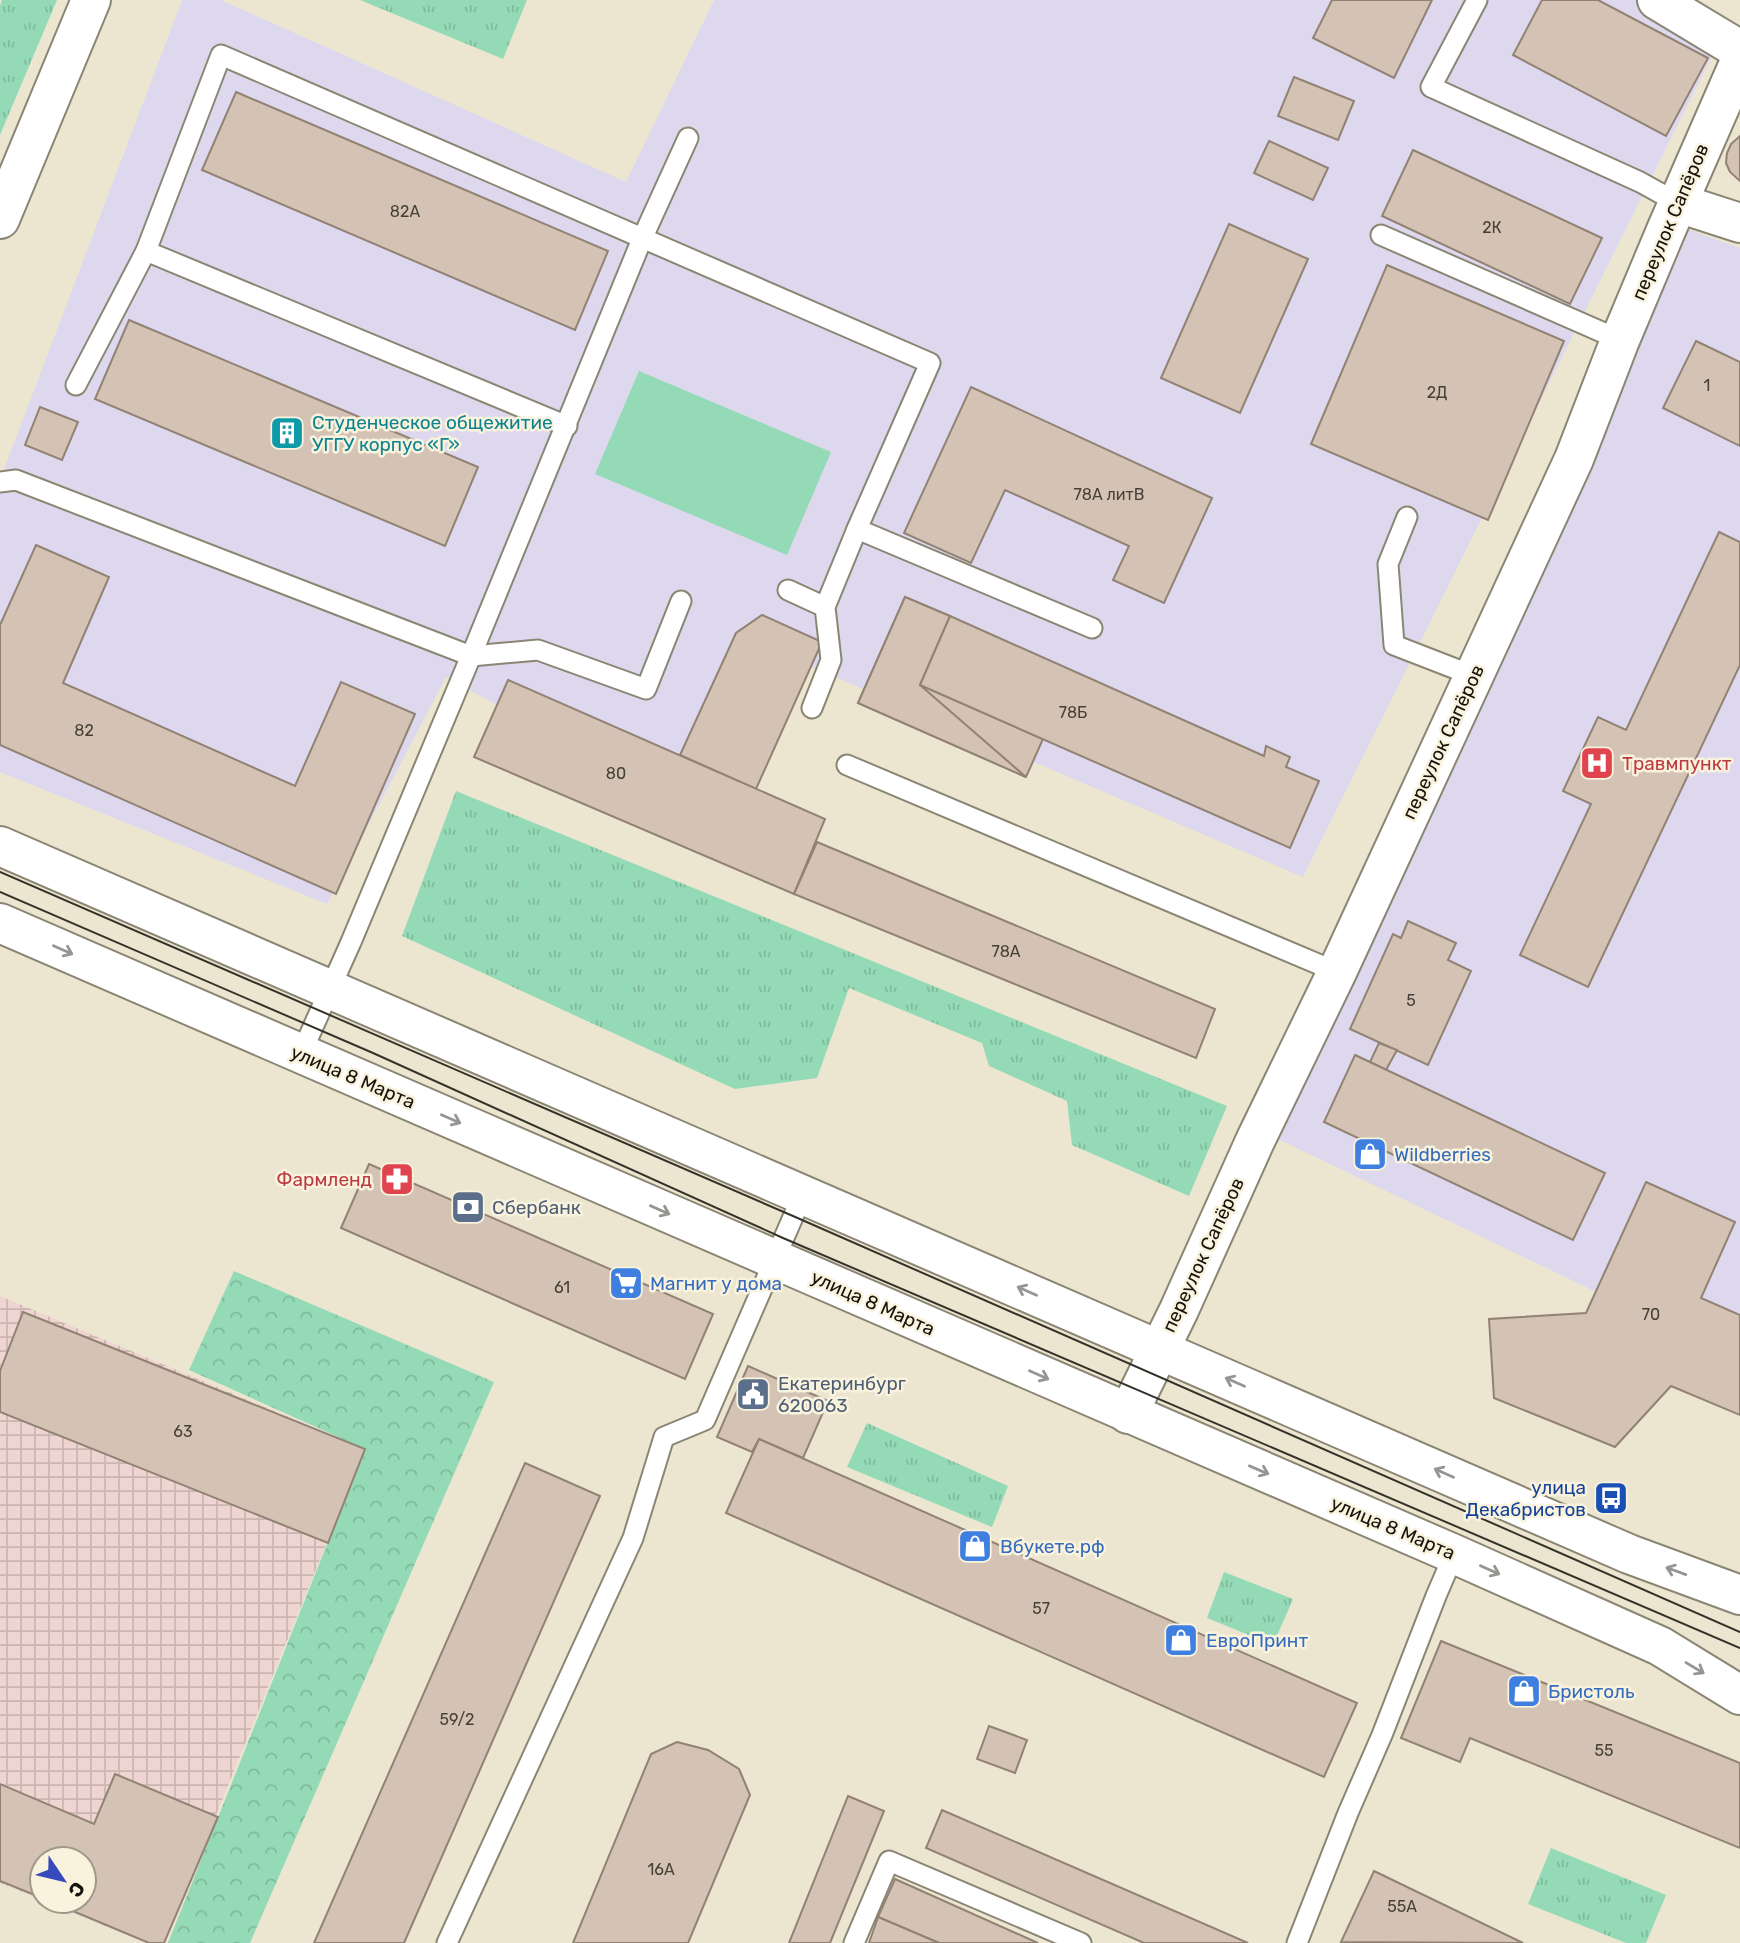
<svg xmlns="http://www.w3.org/2000/svg" width="1740" height="1943" viewBox="0 0 1740 1943" font-family="Rubik,sans-serif">
<style>
.commercial{fill:#ddd8ee}
.industrial{fill:url(#industrial-grid)}
.grass{fill:url(#grass-tufts)}
.forest{fill:url(#forest-crowns)}
.pitch{fill:#94dab6}
.building{fill:#d4c3b4;stroke:#918274;stroke-width:2}
.lines{fill:none;stroke-linecap:round;stroke-linejoin:round}
.lane-casing{stroke:#8b8673;stroke-width:23}
.street-casing{stroke:#8b8673;stroke-width:42}
.secondary-casing{stroke:#8b8673;stroke-width:42}
.lane{stroke:#fff;stroke-width:19}
.street{stroke:#fff;stroke-width:38}
.secondary{stroke:#fff;stroke-width:38}
.tram{stroke:#343229;stroke-width:2}
.oneway{stroke:#969592}
.labels{text-anchor:middle;dominant-baseline:central;stroke-width:5;stroke-linejoin:round;paint-order:stroke}
.number-label{font-size:16px;fill:#453f36}
.street-label{font-size:19px;fill:#15130c;stroke:#f9f3de}
.culture-label{font-size:19px;fill:#0d838f;stroke:#f9f3de;text-anchor:start}
.health-label{font-size:19px;fill:#be3a42;stroke:#f9f3de;text-anchor:start}
.shop-label{font-size:19px;fill:#366cbe;stroke:#f9f3de;text-anchor:start}
.service-label{font-size:19px;fill:#4e5e75;stroke:#f9f3de;text-anchor:start}
.transit-label{font-size:19px;fill:#164399;stroke:#f9f3de;text-anchor:end}
</style>
<defs>
<pattern id="industrial-grid" width="8" height="8" patternUnits="userSpaceOnUse" patternTransform="scale(1.75)"><rect width="8" height="8" fill="#efd5d1"/><path d="M0 4h8M4 0v8" fill="none" stroke="#ccb6b2"/></pattern>
<pattern id="grass-tufts" width="24" height="20" patternUnits="userSpaceOnUse" patternTransform="scale(1.75)"><rect width="24" height="20" fill="#94dab6"/><path d="M3 7l-1-3M5 7V3M7 7l1-3M15 17l-1-3M17 17v-4M19 17l1-3" fill="none" stroke="#7fba9b"/></pattern>
<pattern id="forest-crowns" width="20" height="18" patternUnits="userSpaceOnUse" patternTransform="scale(1.75)"><rect width="20" height="18" fill="#94dab6"/><path d="M2 6a3 3 0 1 1 6 0M12 15a3 3 0 1 1 6 0" fill="none" stroke="#7fba9b"/></pattern>
</defs>
<rect width="100%" height="100%" fill="#ece6d1"/>
<g class="commercial">
<path d="M182,0h39l405,182 88,-182h927l72,54 -410,823 -527,-225 -83,162 -247,-137 -119,227 -327,-132v-292z"/>
<path d="M1684,228l56,20v1113l-462,-222z"/>
</g>
<path class="industrial" d="M0,1296l365,153 -201,494h-16l-104,-42h40v-42h-42v41l-42,-17z"/>
<g class="grass">
<path d="M2,0h55l-57,135v-129z"/>
<path d="M360,0h167l-24,59z"/>
<path d="M456,791l771,315 -38,90 -117,-51 -5,-44 -78,-35 -7,-23 -133,-55 -32,90 -82,11 -333,-153z"/>
<path d="M867,1423l141,63 -16,41 -145,-60z"/>
<path d="M1224,1572l69,27 -20,46 -66,-27z"/>
<path d="M1551,1848l115,47 -20,48h-20l-98,-39z"/>
</g>
<path class="forest" d="M234,1271l260,111 -244,561h-82l197,-494 -176,-79z"/>
<path class="pitch" d="M639,371l192,81 -44,103 -192,-81z"/>
<g class="building">
<path d="M1332,0h100l-38,78 -81,-40z"/>
<path d="M1542,0h56l110,58 -42,78 -153,-81z"/>
<path d="M1294,77l60,24 -16,39 -60,-24z"/>
<path d="M236,92l372,159 -33,79 -373,-160z"/>
<path d="M1740,136v45l-10,-9 -4,-9 1,-10 4,-9z"/>
<path d="M1269,141l59,27 -15,32 -59,-27z"/>
<path d="M1413,150l189,88 -32,66 -188,-88z"/>
<path d="M1229,224l79,35 -68,154 -79,-35z"/>
<path d="M1387,265l177,76 -76,179 -177,-76z"/>
<path d="M129,320l349,147 -33,79 -350,-147z"/>
<path d="M1696,341l44,21v84l-77,-38z"/>
<path d="M971,387l241,111 -48,105 -51,-23 16,-34 -124,-56 -34,73 -67,-30z"/>
<path d="M40,407l38,15 -16,38 -37,-15z"/>
<path d="M1719,532l21,10v123l-152,322 -68,-32 71,-151 -28,-13 35,-74 28,13z"/>
<path d="M36,545l73,32 -46,106 232,103 46,-104 74,32 -79,180 -336,-149v-120z"/>
<path d="M905,597l45,19 -30,69 123,54 -17,38 -168,-74z"/>
<path d="M905,597l45,19 -30,69 106,92 -168,-74z"/>
<path d="M762,615l60,27 -66,147 -76,-34 56,-122z"/>
<path d="M950,616l314,140 2,-10 24,11 -4,10 33,14 -29,67 -370,-163z"/>
<path d="M508,680l317,139 -31,75 -320,-137z"/>
<path d="M817,842l398,167 -19,49 -402,-164z"/>
<path d="M1408,921l48,22 -8,17 23,11 -43,94 -78,-36 43,-95 8,4z"/>
<path d="M1379,1043l18,7 -11,20 -16,-8z"/>
<path d="M1355,1055l250,118 -32,67 -249,-118z"/>
<path d="M369,1164l344,150 -28,65 -344,-151z"/>
<path d="M1646,1182l89,40 -34,76 39,17v100l-69,-29 -56,61 -121,-49 -5,-79 97,-6z"/>
<path d="M23,1312l342,137 -37,94 -328,-131v-41z"/>
<path d="M748,1366l80,35 -25,57 -44,-19 -7,13 -35,-15z"/>
<path d="M759,1439l598,264 -33,74 -598,-264z"/>
<path d="M525,1463l75,33 -196,447h-90z"/>
<path d="M1441,1641l299,122v85l-270,-110 -10,24 -59,-24z"/>
<path d="M989,1726l38,14 -12,33 -38,-14z"/>
<path d="M677,1742l31,8 31,19 11,26 -62,148h-115l78,-189z"/>
<path d="M115,1774l103,43 -54,126h-15l-100,-42h35v-42h-42v39l-42,-17v-97l94,40z"/>
<path d="M848,1796l36,15 -54,132h-41z"/>
<path d="M942,1810l306,133h-104l-218,-95z"/>
<path d="M1374,1871l149,72 -182,-1z"/>
<path d="M895,1879l143,64h-99l-61,-26z"/>
<path d="M878,1917l61,26h-70z"/>
</g>
<g class="lines">
<g class="lane-casing">
<g id="lane">
<path d="M1477,0l-46,87 209,95 38,21"/>
<path d="M1381,235l239,105"/>
<path d="M76,385l70,-134"/>
<path d="M567,426l-421,-175 75,-196 709,308 -73,166"/>
<path d="M0,482l16,-2 455,176 67,-6 108,39 35,-88"/>
<path d="M1407,517l-19,47 6,81 80,31"/>
<path d="M788,590l37,17"/>
<path d="M812,708l19,-48 -6,-53 32,-78 235,99"/>
<path d="M847,765l490,207"/>
<path d="M301,1054l50,-112 120,-286 171,-417 46,-101"/>
<path d="M447,1943l186,-405 31,-101 41,-17 98,-226"/>
<path d="M854,1943l35,-82 192,82"/>
<path d="M1297,1943l51,-130 34,-78 54,-139 18,-42"/>
</g>
</g>
<g class="street-casing">
<g id="street">
<path d="M1657,0l83,50"/>
<path d="M1678,203l62,20"/>
<path d="M0,219l91,-219"/>
<path d="M1128,1414l51,-104 76,-169 82,-169 237,-513 46,-119 47,-112 73,-167"/>
</g>
</g>
<g class="secondary-casing">
<g id="secondary">
<path d="M0,846l1629,708 111,41"/>
<path d="M0,923l1454,631 206,92 80,49"/>
</g>
</g>
<use href="#lane" class="lane"/>
<use href="#street" class="street"/>
<use href="#secondary" class="secondary"/>
<g class="tram">
<path d="M0,872l793,344 947,416"/>
<path d="M0,892l373,161 410,185 957,410"/>
</g>
</g>
<defs><path id="oneway-shaft" d="M-6 0H5M1.5-3L5.5 0L1.5 3" fill="none" stroke-width="1.6" stroke-linecap="round" stroke-linejoin="round" transform="scale(1.75)"/></defs>
<g class="oneway">
<use href="#oneway-shaft" transform="translate(63 950) rotate(24)"/>
<use href="#oneway-shaft" transform="translate(451 1119) rotate(24)"/>
<use href="#oneway-shaft" transform="translate(660 1210) rotate(24)"/>
<use href="#oneway-shaft" transform="translate(1027 1291) rotate(-156)"/>
<use href="#oneway-shaft" transform="translate(1039 1375) rotate(24)"/>
<use href="#oneway-shaft" transform="translate(1235 1382) rotate(-156)"/>
<use href="#oneway-shaft" transform="translate(1259 1470) rotate(23)"/>
<use href="#oneway-shaft" transform="translate(1444 1473) rotate(-156)"/>
<use href="#oneway-shaft" transform="translate(1490 1570) rotate(24)"/>
<use href="#oneway-shaft" transform="translate(1676 1571) rotate(-160)"/>
<use href="#oneway-shaft" transform="translate(1695 1668) rotate(31)"/>
</g>
<defs>
<g id="building-square" transform="scale(1.75)"><rect x="-9" y="-9" width="18" height="18" rx="4" fill="#0f9aa8" stroke="#f9f3de"/><path d="M-4-6H4V6H1V3H-1V6H-4ZM-2.5-4.3h1.7v1.8h-1.7ZM.8-4.3h1.7v1.8H.8ZM-2.5-1h1.7V.8h-1.7ZM.8-1h1.7V.8H.8Z" fill="#fff"/></g>
<g id="hospital-square" transform="scale(1.75)"><rect x="-9" y="-9" width="18" height="18" rx="4" fill="#e0444e" stroke="#f9f3de"/><path d="M-5-5h3v3.5h4V-5h3V5h-3V1.5h-4V5h-3Z" fill="#fff"/></g>
<g id="shop-square" transform="scale(1.75)"><rect x="-9" y="-9" width="18" height="18" rx="4" fill="#3f7fe0" stroke="#f9f3de"/><path d="M-5-2.5h2.3a2.7 3.5 0 0 1 5.4 0H5L5.5 6h-11ZM-1.5-2.5h3a1.5 2.3 0 0 0-3 0Z" fill="#fff"/></g>
<g id="pharmacy-square" transform="scale(1.75)"><rect x="-9" y="-9" width="18" height="18" rx="4" fill="#e0444e" stroke="#f9f3de"/><path d="M-2-6h4v4h4v4h-4v4h-4v-4h-4v-4h4Z" fill="#fff"/></g>
<g id="bank-square" transform="scale(1.75)"><rect x="-9" y="-9" width="18" height="18" rx="4" fill="#5c6f8a" stroke="#f9f3de"/><path d="M-6-4H6V4H-6ZM0-2.3a2.3 2.3 0 1 0 0 4.6a2.3 2.3 0 1 0 0-4.6Z" fill="#fff"/></g>
<g id="supermarket-square" transform="scale(1.75)"><rect x="-9" y="-9" width="18" height="18" rx="4" fill="#3f7fe0" stroke="#f9f3de"/><path d="M-6-5.5h2.5l.6 2H6L4.5 2H-2.5L-4.4-4H-6ZM-1.5 3.2a1.3 1.3 0 1 0 .1 0ZM3 3.2a1.3 1.3 0 1 0 .1 0Z" fill="#fff"/></g>
<g id="civic-square" transform="scale(1.75)"><rect x="-9" y="-9" width="18" height="18" rx="4" fill="#5c6f8a" stroke="#f9f3de"/><path d="M-.6-6.5H3V-4.5H.6V-3L4-1V1h2V6H-6V1h2V-1L-.6-3ZM-1.2 2.5V6h2.4V2.5Z" fill="#fff"/></g>
<g id="bus-square" transform="scale(1.75)"><rect x="-9" y="-9" width="18" height="18" rx="4" fill="#1a4fb4" stroke="#f9f3de"/><path d="M-5-6H5V4H4V6H2V4H-2V6H-4V4H-5ZM-3.5-4V0h7V-4ZM-3.5 1.2v1.5H-2V1.2ZM2 1.2v1.5H3.5V1.2Z" fill="#fff"/></g>
</defs>
<g fill-rule="evenodd">
<use href="#building-square" x="287" y="433"/>
<use href="#hospital-square" x="1597" y="763"/>
<use href="#shop-square" x="1370" y="1154"/>
<use href="#pharmacy-square" x="397" y="1179"/>
<use href="#bank-square" x="468" y="1207"/>
<use href="#supermarket-square" x="626" y="1283"/>
<use href="#civic-square" x="753" y="1394"/>
<use href="#bus-square" x="1611" y="1498"/>
<use href="#shop-square" x="975" y="1546"/>
<use href="#shop-square" x="1181" y="1640"/>
<use href="#shop-square" x="1524" y="1691"/>
</g>
<g class="labels">
<g class="number-label">
<text x="405" y="211">82А</text>
<text x="1492" y="227">2К</text>
<text x="1707" y="385">1</text>
<text x="1437" y="392">2Д</text>
<text x="1109" y="494">78А литВ</text>
<text x="1073" y="712">78Б</text>
<text x="84" y="730">82</text>
<text x="616" y="773">80</text>
<text x="1006" y="951">78А</text>
<text x="1411" y="1000">5</text>
<text x="562" y="1287">61</text>
<text x="1651" y="1314">70</text>
<text x="183" y="1431">63</text>
<text x="1041" y="1608">57</text>
<text x="457" y="1719">59/2</text>
<text x="1604" y="1750">55</text>
<text x="661" y="1869">16А</text>
<text x="1402" y="1906">55А</text>
</g>
<g class="street-label">
<text transform="translate(1670 222) rotate(-67)">переулок Сапёров</text>
<text transform="translate(1443 742) rotate(-65)">переулок Сапёров</text>
<text transform="translate(353 1077) rotate(23)">улица 8 Марта</text>
<text transform="translate(1203 1255) rotate(-65)">переулок Сапёров</text>
<text transform="translate(873 1303) rotate(24)">улица 8 Марта</text>
<text transform="translate(1393 1528) rotate(23)">улица 8 Марта</text>
</g>
<g class="culture-label">
<text x="312" y="422">Студенческое общежитие<tspan x="312" dy="22">УГГУ корпус «Г»</tspan></text>
</g>
<g class="health-label">
<text x="1622" y="763">Травмпункт</text>
<text x="372" y="1179" text-anchor="end">Фармленд</text>
</g>
<g class="shop-label">
<text x="1394" y="1154">Wildberries</text>
<text x="650" y="1283">Магнит у дома</text>
<text x="1000" y="1546">Вбукете.рф</text>
<text x="1206" y="1640">ЕвроПринт</text>
<text x="1548" y="1691">Бристоль</text>
</g>
<g class="service-label">
<text x="492" y="1207">Сбербанк</text>
<text x="778" y="1383">Екатеринбург<tspan x="778" dy="22">620063</tspan></text>
</g>
<g class="transit-label">
<text x="1586" y="1487">улица<tspan x="1586" dy="22">Декабристов</tspan></text>
</g>
</g>
<g transform="translate(63 1880) rotate(125)"><circle r="33" fill="#f9f3de" stroke="#9e998a" stroke-width="2"/>
<path d="M0-5L12 26L0 18L-12 26Z" fill="#354bbc"/>
<text y="-10" font-size="19" font-weight="bold" text-anchor="middle" fill="#15130c">С</text>
</g>
</svg>
